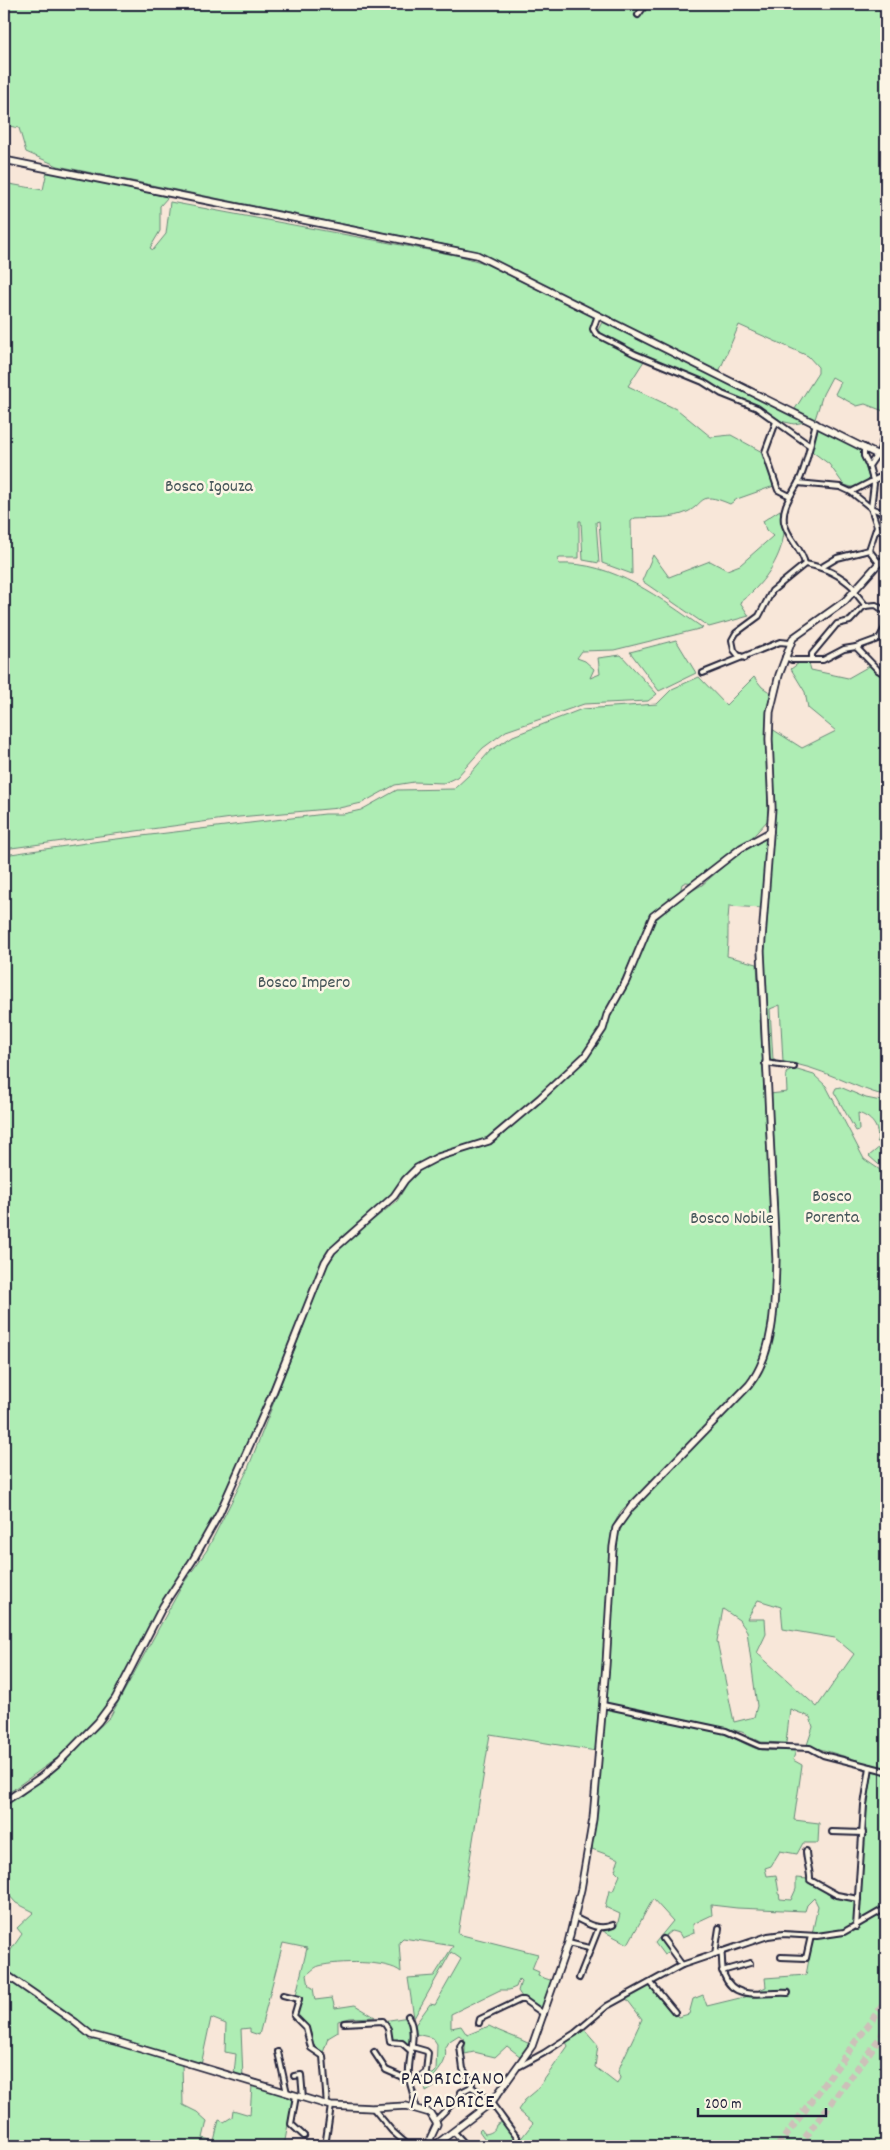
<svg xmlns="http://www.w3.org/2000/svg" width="890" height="2150" viewBox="0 0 890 2150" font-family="Dekko,sans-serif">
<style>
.green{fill:#aeedb4;stroke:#688878;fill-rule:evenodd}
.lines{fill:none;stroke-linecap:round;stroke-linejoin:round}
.highway-tunnel{stroke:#cdc0b9;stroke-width:7;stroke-dasharray:7 3.5;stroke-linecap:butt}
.street-casing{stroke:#22223b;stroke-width:8}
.secondary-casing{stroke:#22223b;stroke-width:9}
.street{stroke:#fcf5e5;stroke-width:4}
.secondary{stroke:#fcf5e5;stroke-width:5.5}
.labels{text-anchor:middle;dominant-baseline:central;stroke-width:5;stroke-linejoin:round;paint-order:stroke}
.park-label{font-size:18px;fill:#455559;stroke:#fcf5e5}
.quarter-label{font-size:20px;letter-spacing:1px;fill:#22223b;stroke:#fcf5e5}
</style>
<rect width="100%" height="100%" fill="#f8e7d9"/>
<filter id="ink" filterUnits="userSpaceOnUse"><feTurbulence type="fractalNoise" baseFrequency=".02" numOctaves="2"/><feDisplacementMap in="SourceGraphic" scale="10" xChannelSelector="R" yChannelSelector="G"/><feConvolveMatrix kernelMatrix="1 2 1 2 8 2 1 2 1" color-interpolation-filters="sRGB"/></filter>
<g filter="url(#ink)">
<g class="green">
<path d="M4,4h882v408l-21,-8 -8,2 -22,-12 6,-12 -9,-5 -9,17 -8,25 -20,-10 23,-36v-6l-10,-11 -69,-31 -20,47 -248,-122 -413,-84 -32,-14 -7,-24 -15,-3z"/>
<path d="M47,171l121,26 -8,9v25l-10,17 3,2 13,-16 4,-32 290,54 21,6 115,54 -6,16 54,29 -16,25 50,24 33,27 20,-2 33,18 10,33 -37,13 -7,5c-35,-15 -23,2 -48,10 -14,5 -33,3 -47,4l-4,3 1,53 -30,-11 -3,-42 -3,1 3,41 -16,-3 -2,-39h-2v37h-19l-2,1 1,5c54,-3 102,35 144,64l-89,22 -32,1 -5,7 8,3 9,8 -4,9 10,-4 -2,-16 23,-3 36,39 -9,7 -64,3 -78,27 -23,17 -26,29 -13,6 -30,-1 -19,3 -33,18 -23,5 -100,9 -235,32v-666l39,7z"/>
<path d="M603,320l202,102 -11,2 -18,-4 -12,-10 -39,-16 -45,-25 -40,-14 -43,-23z"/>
<path d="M817,427l42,21 11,33 -18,6 -8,-2 -15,-21 -19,-14z"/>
<path d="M780,510c1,7 5,16 4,23 -3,27 -23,54 -44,69l9,14 -40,11 -67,-46 11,-26 16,22 41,-16 17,9 13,-5 33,-29 -7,-6 -3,-9z"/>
<path d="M676,640l20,33 -37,18 -29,-39z"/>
<path d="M799,663h10l2,7 37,8 23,-13 9,9 5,12 -4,12 5,5v393c-35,-9 -66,-30 -103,-34l-3,-57 -10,4 3,51h3l-5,2 -3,-2 -5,-99 12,-159 -3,-73 30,19 34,-17 -28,-23 -3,-16 -14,-23z"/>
<path d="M699,677l27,28 28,-28 8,10 9,6 -4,31 1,96 -21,23 -14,8 -37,32 -10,-1 -4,2 -2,9 -28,21 -55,120 -12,18 -42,41 -55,46 -53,15 -20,12 -10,10 -13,18 -53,45 -18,25 -84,207 -33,64 -19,34 -14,20 -67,123 -37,39 -63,45v-941l96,-14 225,-27h18l18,-4 36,-20 57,-1 15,-14 21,-24 23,-15 69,-27 75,-5 15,-15z"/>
<path d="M767,838l-5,70 -33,-2c-2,17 0,32 -2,50l30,8 17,294c-2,43 -2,93 -30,129l-86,88 -37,36 -9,17 -16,223 -106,-17 -32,200 80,20 -6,15 7,3 -1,4 15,5 -11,29 -20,-13 -4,-6 3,-10 -2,-2 -3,8 -7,3h-9l-49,24v14l10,-2 6,9 22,-9c13,7 27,11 41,18l-9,13 -14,-11 -12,11 -21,-5 -9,2v-14l-6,-5 -11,7 -3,5c3,14 -4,20 -12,31l6,6 -13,8 -1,-6 3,-4v-8h5l3,-3 1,-27 -4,-6 -17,-4 -1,-9 15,-21 5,1 26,-46 -10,-7 -37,66 -6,-40 26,-2 19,-30 -50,-8 -4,4 2,30c-13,-12 -64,-11 -82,-6 -4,1 -9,6 -12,9l2,11 4,2 2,12 17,-2 3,10 20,-3 20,12 -25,1 -12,3v11l-10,6 -5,15c-13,-7 -8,-14 -14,-24 -3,-6 -10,-10 -13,-16l6,-15 -6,-3 11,-47 -24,-5 -24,92 -9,-3v-4l-9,1 2,49 -9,-4 2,-20 -11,-2 1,-28 -15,-6 -10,47 -108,-31 -89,-63v-11l18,-26 -5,-6 17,-16 -18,-9 -8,-9h-4v-89l17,-9 27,-21 62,-58 73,-133 24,-34 40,-79 80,-205 13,-20 57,-45 12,-20 10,-11 30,-15 46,-13 92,-85 19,-28 3,-13 20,-37 24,-59 5,-2 23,-21 21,-12 31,-27z"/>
<path d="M794,1069l20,6 12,11 38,73 22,15v595l-79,-24 6,-18 -3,-10 -20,-8 -4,34 -25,-1 -19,-10 -31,-7 -105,-21 10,-148 3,-23 7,-16 121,-125c7,-9 13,-18 18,-29 6,-15 7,-33 9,-49 10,-73 0,-147 -4,-220l17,-2 -1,-19zM758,1600l23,7 2,22 52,9 19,16 -37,53 -60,-54 9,-19 -1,-15h-18zM723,1609l16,11 8,11 10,75 -3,11 -20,5 -17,-81z"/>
<path d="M840,1087l26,11 20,4v69l-17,-15 12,-10 -4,-5c3,-14 -6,-24 -19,-28l1,17 -3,1 -22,-39 2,-4z"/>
<path d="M605,1708l118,25c11,4 19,10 29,14 12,6 31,2 44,3l-3,10 9,5 -8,55 25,3 -1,20h-15l-6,11 -17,-3 -9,15 -6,2 2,8 9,-1 4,24 11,1 5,-11v-11l12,1 19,11v4l29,6 -2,25 -9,4 -33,5 6,-28 -4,-8 -7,7 -2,6 -68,-3 -26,-3 1,10 -19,9 1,9 -12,5 -3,-5 -8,-2 -11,9 9,12 -5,3 -9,-12 18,-22 -20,-22 -25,45 -25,-13 14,-5 3,-12 -15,-7 4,-16h4l7,-16 -5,-5 4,-11 -27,-10z"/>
<path d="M873,1769l13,5v130l-26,17 -2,-5c6,-49 5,-99 15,-147z"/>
<path d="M886,1910v236h-396l-11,-15 2,-2 4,5c6,-1 10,-3 11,-9l6,-3 17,19 14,-18 -15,-13 7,-10 12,-10 31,-44 -2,-4 19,-12 13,15 -3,22 22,17 3,-6 -2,-6 3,-8 21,-45 -16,-21 25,-14 27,33 11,-3 4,-15 10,-4 4,11 41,-10 42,-1v-6l-35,3 11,-5 -1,-9 41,-3 7,-37 39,-6z"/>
<path d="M4,1975l78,55 8,11c16,-6 73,17 92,23l1,41 14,7 10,9 -4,17 11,3 5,-21 5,2 8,-5 1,-7 17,5 2,-30 41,12 -9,49h-19l-8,-3 -4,3h-249z"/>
<path d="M409,2017l3,5 -1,29 -6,-6 -15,-3 -7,-21z"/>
</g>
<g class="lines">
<g class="highway-tunnel">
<path d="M778,2146l108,-145"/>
<path d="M799,2146l87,-116"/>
</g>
<g class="street-casing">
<g id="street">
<path d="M638,15l8,-11"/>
<path d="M598,315l-5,14 3,5 39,20 68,28 19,12 35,14 52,37"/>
<path d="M776,422l-11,30 13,38 12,6"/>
<path d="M864,447v9l5,10"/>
<path d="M798,483l42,4 11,5 35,-18"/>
<path d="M851,492l20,16 15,6"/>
<path d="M877,528l9,5"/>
<path d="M869,550l10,13"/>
<path d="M805,564c-3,-16 -18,-26 -21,-42 -2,-16 7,-26 14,-39 8,-14 13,-43 18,-60"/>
<path d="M822,567l15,-9 32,-8 8,-24 -6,-18 3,-24 -5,-18 11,-16 6,-23"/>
<path d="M854,591l12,15"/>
<path d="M880,637l6,-11"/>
<path d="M856,647l22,23 8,5"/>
<path d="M785,657l7,3h31l21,-11 12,-2 30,-11"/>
<path d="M745,658l-7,-3 -4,-5 -2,-10 4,-7 23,-17 13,-25 33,-27c19,3 36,11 50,25"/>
<path d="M812,660v-6l25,-30 13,-3 14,-15 12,-1 10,7"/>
<path d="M703,673l77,-31 10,1"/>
<path d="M765,1063l29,4"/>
<path d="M603,1705l123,26 34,15 50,2 13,7 63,16"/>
<path d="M832,1832l31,1"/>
<path d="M806,1851c0,9 5,23 4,29l27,15 21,4"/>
<path d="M574,1917c13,7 25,14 39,8"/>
<path d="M856,1927l8,-122 6,-38"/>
<path d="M663,1939l19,26"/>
<path d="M568,1943l21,5"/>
<path d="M721,1951c2,8 0,17 3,24 11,28 42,16 64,18"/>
<path d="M715,1954l4,-26"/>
<path d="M781,1957l25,1 5,-22"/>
<path d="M722,1971l28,-8"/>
<path d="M579,1978l19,-48"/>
<path d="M651,1983l24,29"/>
<path d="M283,1995l16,4 -5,17 12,12 5,20 12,8 4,49"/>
<path d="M408,2016c11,18 -1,41 1,61 1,10 6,19 6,30"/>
<path d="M344,2023l39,-2 5,8 2,13 12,1 9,8"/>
<path d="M479,2023l1,-4 40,-19h4l20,14"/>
<path d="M462,2043l-2,4 3,22 7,10 -1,1 3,4 -1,3"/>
<path d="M412,2047l14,4 2,2 -2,19 -4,3"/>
<path d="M278,2052l9,41"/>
<path d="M374,2052l12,18 23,10"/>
<path d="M520,2066l24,-13 31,-20 32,-27 75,-41 86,-29 15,-2 34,2 27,-4 42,-24"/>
<path d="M294,2076l7,-1 2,23"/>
<path d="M296,2096l-5,28 13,12"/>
<path d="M373,2108l19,23 17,15"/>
<path d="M436,2120l24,-24 1,-4 10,-5c21,10 31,33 46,50"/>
<path d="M454,2132l13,14"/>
<path d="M325,2146l6,-40"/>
<path d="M427,2146l3,-5"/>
</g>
</g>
<g class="secondary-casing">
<g id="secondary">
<path d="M4,160l473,95 409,204"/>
<path d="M4,1802l37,-25 19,-16 38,-39 17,-23 48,-93 30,-46 26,-46 53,-119 53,-133 7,-11 62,-55 11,-16 12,-12 21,-11 51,-16 51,-43 45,-42 18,-27 4,-14 19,-34 27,-65 88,-68 29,-16"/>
<path d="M4,1973l71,49 16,13 27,7 213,64 41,2 34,-2 24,7 7,11 -7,15 4,7"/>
<path d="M434,2146l58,-44 40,-56 36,-103 13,-54 12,-70 13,-154 7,-118 3,-19 15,-21 118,-122c26,-33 26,-85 27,-126l-15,-308 11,-143 -3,-69 1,-27 9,-37 14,-37 52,-37 34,-38 7,-4"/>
</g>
</g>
<use href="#street" class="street"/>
<use href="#secondary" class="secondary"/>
</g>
</g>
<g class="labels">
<g class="park-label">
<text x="209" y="487">Bosco Igouza</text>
<text x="304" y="983">Bosco Impero</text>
<text x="832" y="1197">Bosco<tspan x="832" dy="21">Porenta</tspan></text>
<text x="732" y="1219">Bosco Nobile</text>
</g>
<g class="quarter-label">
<text x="453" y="2080">PADRICIANO<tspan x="453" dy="23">/ PADRIČE</tspan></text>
</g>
</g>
<rect width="890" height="2150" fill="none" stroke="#fcf5e5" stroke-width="20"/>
<rect x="10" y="10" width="870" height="2130" fill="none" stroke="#22223b" stroke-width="2" filter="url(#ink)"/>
<path d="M698 2108v8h128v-8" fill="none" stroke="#22223b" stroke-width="2.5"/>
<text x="705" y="2108" font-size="15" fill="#22223b" stroke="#fcf5e5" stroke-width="4" paint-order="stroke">200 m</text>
</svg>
